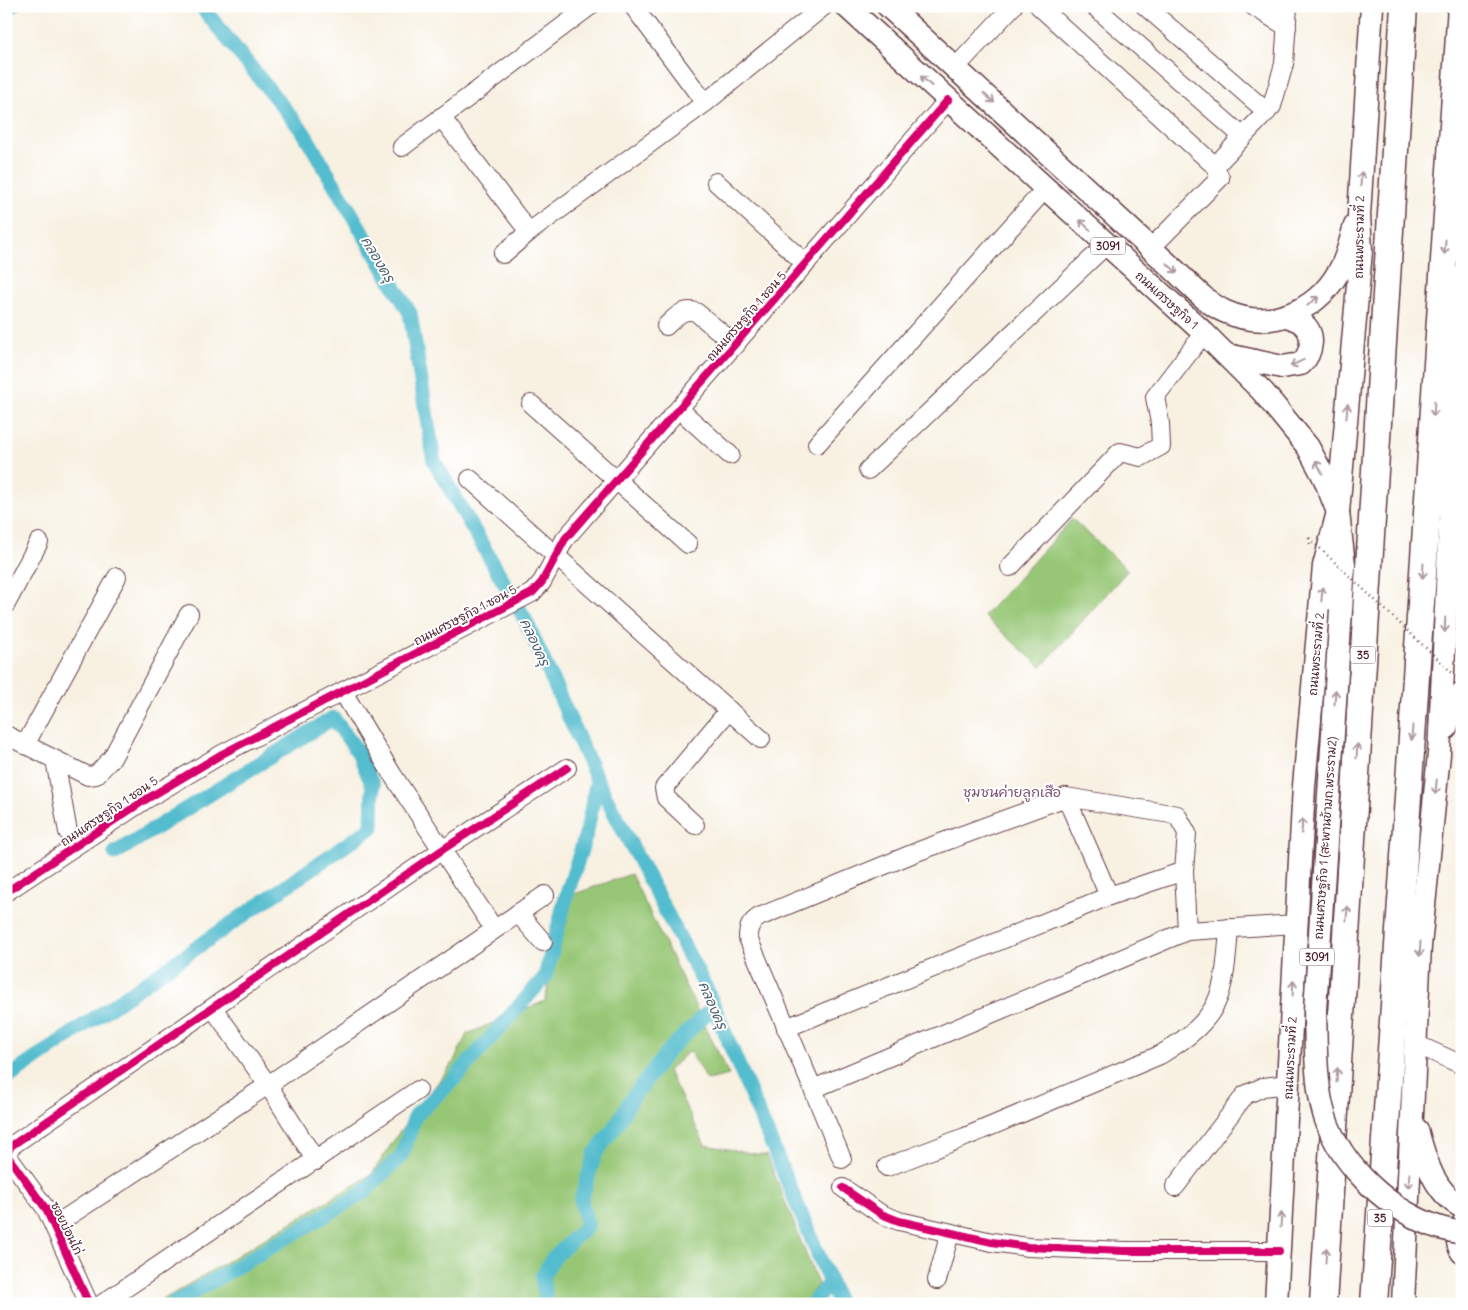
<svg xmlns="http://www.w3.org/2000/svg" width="1468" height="1310" viewBox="0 0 1468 1310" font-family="Delius,'Playpen Sans Thai',sans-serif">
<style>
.green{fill:#97c776;stroke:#707350}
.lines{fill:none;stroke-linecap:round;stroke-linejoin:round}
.canal{stroke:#52bcce;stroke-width:15}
.minor-casing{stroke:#643e46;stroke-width:20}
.major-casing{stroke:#643e46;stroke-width:25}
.highway-casing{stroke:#643e46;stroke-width:29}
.path{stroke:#643e46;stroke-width:2.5;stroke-dasharray:1 4;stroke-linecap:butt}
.minor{stroke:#fff;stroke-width:18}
.major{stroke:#fff;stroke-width:22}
.highway{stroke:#fff;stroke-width:26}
.major-bridge-casing{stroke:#643e46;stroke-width:25;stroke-linecap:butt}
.path-bridge{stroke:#643e46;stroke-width:2.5;stroke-dasharray:1 4;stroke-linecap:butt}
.major-bridge{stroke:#fff;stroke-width:22}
.cycleway-casing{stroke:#fff;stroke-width:11}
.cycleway{stroke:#d6006c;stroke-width:8}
.oneway{stroke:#ae9aa0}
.labels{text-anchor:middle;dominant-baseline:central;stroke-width:4;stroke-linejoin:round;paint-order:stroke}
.shield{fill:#fff;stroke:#80626b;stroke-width:1}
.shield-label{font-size:11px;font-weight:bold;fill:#4a1f2b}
.street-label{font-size:12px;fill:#4a1f2b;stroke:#fff}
.water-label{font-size:14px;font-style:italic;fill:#4d5e6c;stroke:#fff}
.neighbourhood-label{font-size:14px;fill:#7d5172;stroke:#fff}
</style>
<rect width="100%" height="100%" fill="#fff"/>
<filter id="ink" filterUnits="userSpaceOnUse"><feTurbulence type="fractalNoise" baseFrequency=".02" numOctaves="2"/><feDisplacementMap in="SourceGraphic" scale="10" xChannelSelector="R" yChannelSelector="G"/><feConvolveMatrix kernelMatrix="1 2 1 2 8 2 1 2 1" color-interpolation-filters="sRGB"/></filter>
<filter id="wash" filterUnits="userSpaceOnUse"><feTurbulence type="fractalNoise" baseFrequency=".0096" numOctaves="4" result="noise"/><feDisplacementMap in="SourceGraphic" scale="20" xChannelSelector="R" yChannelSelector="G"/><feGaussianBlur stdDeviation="1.12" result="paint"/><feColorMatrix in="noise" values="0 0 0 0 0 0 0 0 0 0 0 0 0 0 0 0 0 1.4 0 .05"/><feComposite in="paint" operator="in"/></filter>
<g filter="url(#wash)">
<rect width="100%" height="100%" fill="#f8f1e2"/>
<g class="green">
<path d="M1072,519l56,51 -87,97 -57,-51z"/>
<path d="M631,874l98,201 -22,5 -18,-29 -21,20 37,74 62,11 51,128 -14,20h-648l216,-130 26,-40 55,-71 14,-29 78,-33 21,-104z"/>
</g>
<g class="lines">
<g class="canal">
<path d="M201,6l103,127 106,180 24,148 91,158 72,161 109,208 133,316"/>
<path d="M6,11l6,-5"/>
<path d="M6,1079l366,-252 1,-41 -15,-34 -25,-34 -218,135"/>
<path d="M173,1304l190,-111 39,-38 13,-39 39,-37 91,-102 21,-80 21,-66 10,-51"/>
<path d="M547,1304l-5,-27 11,-19 34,-32 -6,-26 14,-46 22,-30 13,-23 38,-50 46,-45"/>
<path d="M812,1304l18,-22"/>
</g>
</g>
</g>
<g filter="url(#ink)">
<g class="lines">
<g class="minor-casing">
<g id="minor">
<path d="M633,6l72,97"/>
<path d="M1039,6l176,160 57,-60 12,-42 4,-58"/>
<path d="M1094,6l148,130"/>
<path d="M1145,6l122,106"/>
<path d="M1253,6l34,21"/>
<path d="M956,67l57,-61"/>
<path d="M441,117l88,115"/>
<path d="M402,147l188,-141"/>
<path d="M716,182l90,82"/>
<path d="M1151,248l69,-70 -5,-12"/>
<path d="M503,254l26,-22 176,-129 119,-97"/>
<path d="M666,326c10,-9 16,-18 30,-14l40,33"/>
<path d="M531,404l157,140"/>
<path d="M679,409l51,46"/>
<path d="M817,444l229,-256"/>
<path d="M868,470l238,-225"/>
<path d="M470,479l291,260"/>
<path d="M1010,567l110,-115 21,5 20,-11 -1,-23 -5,-26 49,-64"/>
<path d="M6,604l33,-62"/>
<path d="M343,692l49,82 102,155"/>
<path d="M6,735l82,41 8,-1 16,-17 77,-144"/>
<path d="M25,745l92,-168"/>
<path d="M55,760l13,72"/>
<path d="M1066,797l43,99"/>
<path d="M695,825l-29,-27 -2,-10 65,-78"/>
<path d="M6,892l139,-92 77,-46 310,-161 10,-11 23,-43 383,-439"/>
<path d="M518,913l25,29"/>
<path d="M1187,931l-3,-60 3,-38 -10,-18 -111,-18 -147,54 -160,66c-9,6 -11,11 -11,21l65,151 374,-158 110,-7"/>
<path d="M213,1008l55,77 48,76"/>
<path d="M786,1028l323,-132 75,-25"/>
<path d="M1416,1044l46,21"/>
<path d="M813,1089l29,70"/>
<path d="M887,1167l78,-30 195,-82c62,-38 64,-58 69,-127"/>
<path d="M1175,1187l70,-92 18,-8 26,-3"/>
<path d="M843,1188l38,26 18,7 93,21 36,5 97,4h154"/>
<path d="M55,1225l213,-140 277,-190"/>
<path d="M937,1280l13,-47"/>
<path d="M89,1304l-43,-95 -37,-51 -2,-4 4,-8 431,-296 125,-82"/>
<path d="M102,1304l316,-214"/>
</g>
</g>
<g class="major-casing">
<g id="major">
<path d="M846,6l358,327 59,59 45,55 16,30 14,35 6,53 -3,45"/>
<path d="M888,6l282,260c17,15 35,37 56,46 43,19 89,0 112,-39 9,-13 12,-32 17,-47"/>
<path d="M1227,355l55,12 19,-3c11,-11 15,-30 1,-41 -4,-3 -10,-5 -15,-7"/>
<path d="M1446,728l8,-24 8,-11"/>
<path d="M1417,1130c8,28 16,62 45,77"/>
<path d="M1462,1225c-5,9 -6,18 0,27"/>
<path d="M1276,1304l28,-518 20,-220 14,-54 23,-261 -2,-36 13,-209"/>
<path d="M1403,1304l17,-358 19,-192 23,-477"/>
</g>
</g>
<g class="highway-casing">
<g id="highway">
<path d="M1323,1304l81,-1298"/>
<path d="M1374,1304l87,-1298"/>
</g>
</g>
<path class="path" d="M1309,538l1,7"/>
<use href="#minor" class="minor"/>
<use href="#major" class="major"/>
<use href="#highway" class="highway"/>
<g class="major-bridge-casing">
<path id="major-bridge" d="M1341,610l-26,400c1,32 0,65 7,96 12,53 61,100 110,119 9,4 20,6 30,8"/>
</g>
<path class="path-bridge" d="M1309,538l153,144"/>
<use href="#major-bridge" class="major-bridge"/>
<g class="cycleway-casing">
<g id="cycleway">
<path d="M6,892l139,-92 77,-46 310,-161 10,-11 23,-43 383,-439"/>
<path d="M843,1188l38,26 18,7 93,21 36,5 97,4h154"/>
<path d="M89,1304l-43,-95 -37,-51 -2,-4 4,-8 431,-296 125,-82"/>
</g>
</g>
<use href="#cycleway" class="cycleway"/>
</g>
<defs><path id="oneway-shaft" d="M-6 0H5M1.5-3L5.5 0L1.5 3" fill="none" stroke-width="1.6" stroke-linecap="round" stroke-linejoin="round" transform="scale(1.25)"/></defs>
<g class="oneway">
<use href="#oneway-shaft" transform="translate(926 81) rotate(-138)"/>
<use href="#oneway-shaft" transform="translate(989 98) rotate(42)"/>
<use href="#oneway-shaft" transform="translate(1361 179) rotate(-86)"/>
<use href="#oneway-shaft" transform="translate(1085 225) rotate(-137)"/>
<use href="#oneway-shaft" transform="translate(1445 247) rotate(94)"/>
<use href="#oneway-shaft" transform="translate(1172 268) rotate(42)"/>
<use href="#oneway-shaft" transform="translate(1313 301) rotate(-39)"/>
<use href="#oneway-shaft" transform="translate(1297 363) rotate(155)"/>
<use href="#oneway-shaft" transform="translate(1434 409) rotate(94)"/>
<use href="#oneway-shaft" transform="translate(1347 411) rotate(-85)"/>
<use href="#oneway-shaft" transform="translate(1319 467) rotate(-119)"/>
<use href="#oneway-shaft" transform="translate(1423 571) rotate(94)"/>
<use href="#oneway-shaft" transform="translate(1322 594) rotate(-85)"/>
<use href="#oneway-shaft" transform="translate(1445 625) rotate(92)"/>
<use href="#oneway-shaft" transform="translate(1335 697) rotate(-86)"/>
<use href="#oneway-shaft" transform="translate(1412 733) rotate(94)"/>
<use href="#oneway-shaft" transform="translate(1357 751) rotate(-86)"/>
<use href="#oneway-shaft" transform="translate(1436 787) rotate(96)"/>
<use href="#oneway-shaft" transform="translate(1302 826) rotate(-87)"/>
<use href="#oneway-shaft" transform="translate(1347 913) rotate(-86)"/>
<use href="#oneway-shaft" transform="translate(1420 949) rotate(94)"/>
<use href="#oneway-shaft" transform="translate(1293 988) rotate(-87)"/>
<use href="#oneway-shaft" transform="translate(1337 1075) rotate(-86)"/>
<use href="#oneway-shaft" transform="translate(1409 1181) rotate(93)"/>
<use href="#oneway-shaft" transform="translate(1281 1220) rotate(-86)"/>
<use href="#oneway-shaft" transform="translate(1326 1255) rotate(-86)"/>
</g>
</g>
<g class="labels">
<g class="shield">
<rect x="1090.5" y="237.5" width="35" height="17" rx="4"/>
<rect x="1350.5" y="646.5" width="25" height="17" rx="4"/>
<rect x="1299.5" y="948.5" width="35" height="17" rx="4"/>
<rect x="1367.5" y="1209.5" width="25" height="17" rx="4"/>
</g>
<g class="shield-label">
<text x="1108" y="246">3091</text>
<text x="1363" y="655">35</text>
<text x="1317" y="957">3091</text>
<text x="1380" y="1218">35</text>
</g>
<g class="street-label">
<text transform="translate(1359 237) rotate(-89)">ถนนพระรามที่ 2</text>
<text transform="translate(1167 300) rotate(42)">ถนนเศรษฐกิจ 1</text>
<text transform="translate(746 316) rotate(-49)">ถนนเศรษฐกิจ 1 ซอน 5</text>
<text transform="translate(465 615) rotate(-28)">ถนนเศรษฐกิจ 1 ซอน 5</text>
<text transform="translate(1316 654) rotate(-85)">ถนนพระรามที่ 2</text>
<text transform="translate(109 811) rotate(-34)">ถนนเศรษฐกิจ 1 ซอน 5</text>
<text transform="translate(1325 838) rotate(-86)">ถนนเศรษฐกิจ 1 (สะพานข้ามถ.พระราม2)</text>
<text transform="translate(1290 1058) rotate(-87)">ถนนพระรามที่ 2</text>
<text transform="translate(67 1228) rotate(64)">ซอยบ่อนไก่</text>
</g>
<g class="water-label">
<text transform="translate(378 259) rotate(59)">คลองครุ</text>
<text transform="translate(535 642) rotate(65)">คลองครุ</text>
<text transform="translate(713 1005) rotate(66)">คลองครุ</text>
</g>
<g class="neighbourhood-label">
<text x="1012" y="792">ชุมชนค่ายลูกเสือ</text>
</g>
</g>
<rect width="1468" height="1310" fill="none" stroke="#fff" stroke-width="25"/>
</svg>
